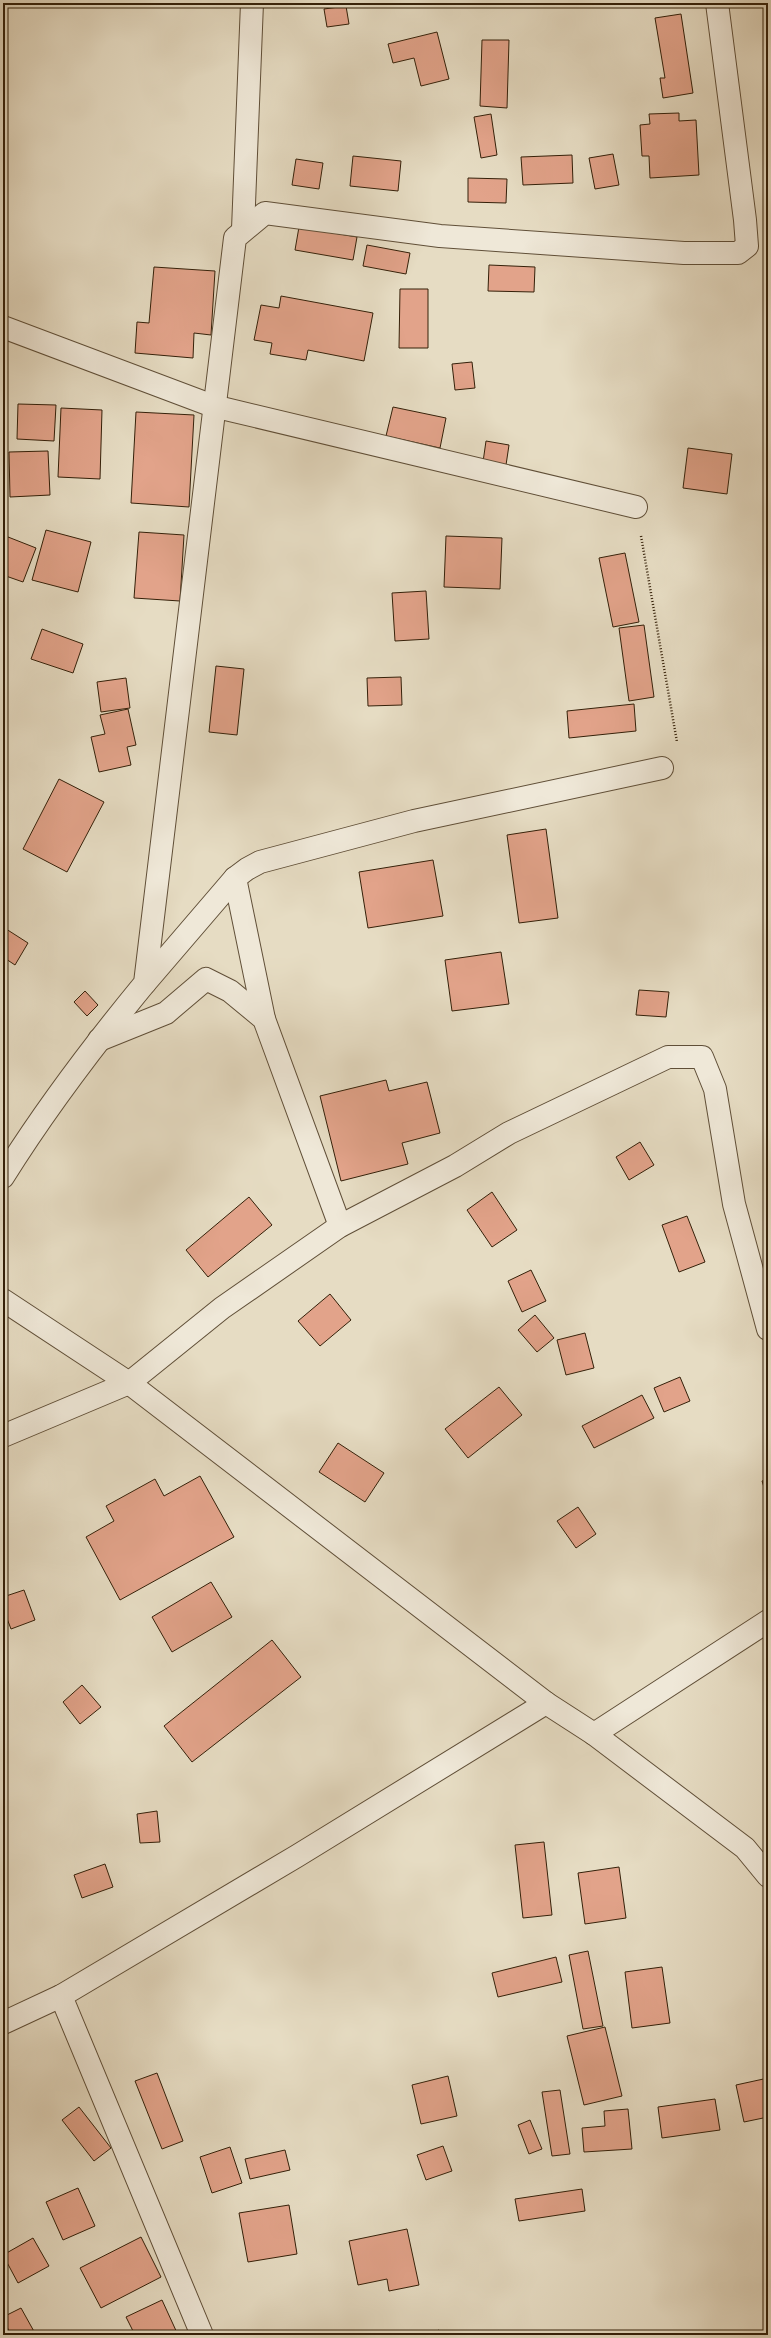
<svg xmlns="http://www.w3.org/2000/svg" width="771" height="2338" viewBox="0 0 771 2338" font-family="Alegreya,serif">
<style>
.building{fill:#e2a38a;stroke:#342009}
.lines{fill:none;stroke-linecap:round;stroke-linejoin:round}
.minor-casing{stroke:#604f38;stroke-width:24}
.path{stroke:#342009;stroke-width:2.5;stroke-dasharray:1 2;stroke-linecap:butt}
.minor{stroke:#efe8d8;stroke-width:22}
</style>
<rect width="100%" height="100%" fill="#e6dcc3"/>
<filter id="stains"><feTurbulence type="fractalNoise" baseFrequency=".005" numOctaves="4"/><feColorMatrix values="0 0 0 0 .2 0 0 0 0 .09 0 0 0 0 .02 0 0 0 .5 -.17"/></filter>
<radialGradient id="worn" r=".72"><stop offset=".6" stop-color="#630" stop-opacity="0"/><stop offset="1" stop-color="#630" stop-opacity=".3"/></radialGradient>
<g class="building">
<path d="M346,6l3,18 -22,3 -3,-18z"/>
<path d="M681,14l12,79 -30,5 -3,-20h5l-10,-60z"/>
<path d="M437,32l12,47 -28,7 -7,-28 -21,5 -5,-19z"/>
<path d="M482,40h27l-2,68 -27,-2z"/>
<path d="M679,113v8l17,-1 3,55 -49,3 -1,-22h-7l-2,-31 10,-1 -1,-10z"/>
<path d="M491,114l6,41 -16,3 -7,-41z"/>
<path d="M613,154l6,31 -24,4 -6,-31z"/>
<path d="M572,155l1,28 -50,2 -2,-28z"/>
<path d="M353,156l48,5 -3,30 -48,-5z"/>
<path d="M296,159l27,4 -4,26 -27,-4z"/>
<path d="M468,178l39,1 -1,24 -38,-1z"/>
<path d="M299,227l58,10 -4,23 -58,-10z"/>
<path d="M367,245l43,8 -4,21 -43,-8z"/>
<path d="M489,265l46,2 -1,25 -46,-1z"/>
<path d="M154,267l61,4 -4,64 -17,-2 -1,25 -58,-5 2,-31 12,1z"/>
<path d="M400,289h28v59h-29z"/>
<path d="M281,296l92,17 -9,48 -56,-11 -2,10 -36,-6 2,-11 -18,-3 7,-35 18,3z"/>
<path d="M472,362l3,26 -20,2 -3,-26z"/>
<path d="M18,404l38,1 -2,36 -37,-2z"/>
<path d="M393,407l53,11 -6,30 -54,-12z"/>
<path d="M61,408l41,2 -2,69 -42,-2z"/>
<path d="M136,412l58,3 -5,92 -58,-4z"/>
<path d="M486,441l23,4 -3,20 -23,-3z"/>
<path d="M688,448l44,6 -5,40 -44,-6z"/>
<path d="M48,451l2,44 -40,2 -1,-45z"/>
<path d="M46,530l45,12 -13,50 -46,-12z"/>
<path d="M139,532l45,3 -4,66 -46,-3z"/>
<path d="M3,535l33,13 -13,34 -20,-7z"/>
<path d="M446,536l56,2 -2,51 -56,-2z"/>
<path d="M625,553l14,69 -26,5 -14,-69z"/>
<path d="M426,591l3,48 -34,2 -3,-48z"/>
<path d="M644,625l10,72 -25,4 -10,-73z"/>
<path d="M42,629l41,15 -10,29 -42,-14z"/>
<path d="M216,666l28,3 -7,66 -28,-3z"/>
<path d="M401,677l1,28 -34,1 -1,-28z"/>
<path d="M126,678l4,30 -29,4 -4,-30z"/>
<path d="M634,704l2,27 -67,7 -2,-27z"/>
<path d="M128,709l8,36 -9,2 4,18 -32,7 -8,-35 14,-3 -5,-19z"/>
<path d="M59,779l45,23 -37,70 -44,-23z"/>
<path d="M546,829l12,89 -39,5 -12,-88z"/>
<path d="M433,860l10,56 -75,12 -9,-56z"/>
<path d="M3,927l25,16 -13,22 -12,-8z"/>
<path d="M501,952l8,52 -57,7 -7,-51z"/>
<path d="M639,990l30,2 -3,25 -30,-2z"/>
<path d="M85,991l13,14 -11,11 -13,-14z"/>
<path d="M386,1080l3,11 38,-9 13,51 -38,10 6,21 -67,17 -21,-85z"/>
<path d="M640,1142l14,23 -25,15 -13,-23z"/>
<path d="M492,1192l25,38 -25,17 -25,-37z"/>
<path d="M249,1197l23,28 -64,52 -22,-27z"/>
<path d="M687,1216l18,46 -26,10 -17,-47z"/>
<path d="M531,1270l15,31 -24,11 -14,-31z"/>
<path d="M330,1294l21,26 -31,26 -22,-25z"/>
<path d="M535,1315l19,23 -17,14 -19,-22z"/>
<path d="M585,1333l9,35 -28,7 -9,-35z"/>
<path d="M680,1377l10,24 -26,11 -10,-24z"/>
<path d="M499,1387l23,28 -54,43 -23,-29z"/>
<path d="M642,1395l12,23 -60,30 -12,-22z"/>
<path d="M338,1443l46,30 -19,29 -46,-30z"/>
<path d="M200,1476l34,61 -114,63 -34,-63 28,-16 -8,-15 49,-27 9,17z"/>
<path d="M768,1479v21l-6,-19z"/>
<path d="M578,1507l18,27 -20,14 -19,-27z"/>
<path d="M211,1582l21,35 -60,35 -20,-35z"/>
<path d="M24,1590l11,30 -24,9 -8,-21v-11z"/>
<path d="M272,1640l29,37 -109,85 -28,-36z"/>
<path d="M82,1685l19,22 -21,17 -17,-22z"/>
<path d="M157,1811l3,31 -20,1 -3,-29z"/>
<path d="M544,1842l8,73 -29,3 -8,-73z"/>
<path d="M105,1864l8,23 -31,11 -8,-23z"/>
<path d="M619,1867l7,51 -41,6 -7,-51z"/>
<path d="M588,1951l15,75 -20,3 -14,-74z"/>
<path d="M556,1957l6,25 -64,15 -6,-24z"/>
<path d="M662,1967l8,56 -38,5 -7,-56z"/>
<path d="M605,2027l17,69 -38,9 -17,-69z"/>
<path d="M157,2073l26,68 -21,8 -27,-68z"/>
<path d="M448,2076l9,40 -36,8 -9,-39z"/>
<path d="M768,2078v39l-24,5 -8,-37z"/>
<path d="M560,2090l10,64 -18,2 -10,-64z"/>
<path d="M715,2099l5,31 -58,8 -4,-31z"/>
<path d="M79,2107l32,41 -17,13 -32,-41z"/>
<path d="M628,2109l4,40 -48,3 -2,-24 23,-2 -1,-15z"/>
<path d="M530,2120l12,29 -13,5 -11,-29z"/>
<path d="M443,2146l9,25 -26,9 -9,-25z"/>
<path d="M230,2147l12,36 -30,10 -12,-36z"/>
<path d="M285,2150l5,20 -40,9 -5,-20z"/>
<path d="M78,2188l17,38 -32,14 -17,-38z"/>
<path d="M582,2189l3,22 -66,10 -4,-22z"/>
<path d="M289,2205l8,49 -49,8 -9,-49z"/>
<path d="M407,2229l12,56 -30,6 -2,-12 -29,6 -9,-44z"/>
<path d="M141,2237l20,40 -60,31 -21,-40z"/>
<path d="M33,2238l16,28 -31,17 -15,-28z"/>
<path d="M162,2300l16,35h-47l3,-2 -8,-16z"/>
<path d="M21,2308l15,27h-25l-8,-16v-2z"/>
<path d="M439,2330l2,5h-16z"/>
</g>
<g class="lines">
<g class="minor-casing">
<g id="minor">
<path d="M243,229l9,-226"/>
<path d="M3,327l210,79 423,101"/>
<path d="M235,878l29,141"/>
<path d="M145,983l90,-105 12,-9 13,-7 154,-41 248,-53"/>
<path d="M99,1040l67,-27 40,-34 24,12 34,28 76,207"/>
<path d="M3,1177c43,-69 91,-132 142,-194l90,-745 30,-25 175,23 244,17h54l9,-7 -2,-26 -28,-217"/>
<path d="M3,1300l126,83 417,320 48,31 151,114 23,28"/>
<path d="M3,1436l126,-53 93,-75 118,-82 115,-60 54,-33 159,-76h34l13,32 19,115 34,125"/>
<path d="M594,1734l174,-113"/>
<path d="M61,1996l141,339"/>
<path d="M3,2023l58,-27 236,-140 249,-153"/>
</g>
</g>
<path class="path" d="M641,536l36,206"/>
<use href="#minor" class="minor"/>
</g>
<rect width="771" height="2338" fill="none" stroke="#e6dcc3" stroke-width="16"/>
<rect x="4" y="4" width="763" height="2330" fill="none" stroke="#342009" stroke-width="2"/>
<rect x="8" y="8" width="755" height="2322" fill="none" stroke="#342009"/>
<rect width="100%" height="100%" filter="url(#stains)"/>
<rect width="100%" height="100%" fill="url(#worn)"/>
</svg>
